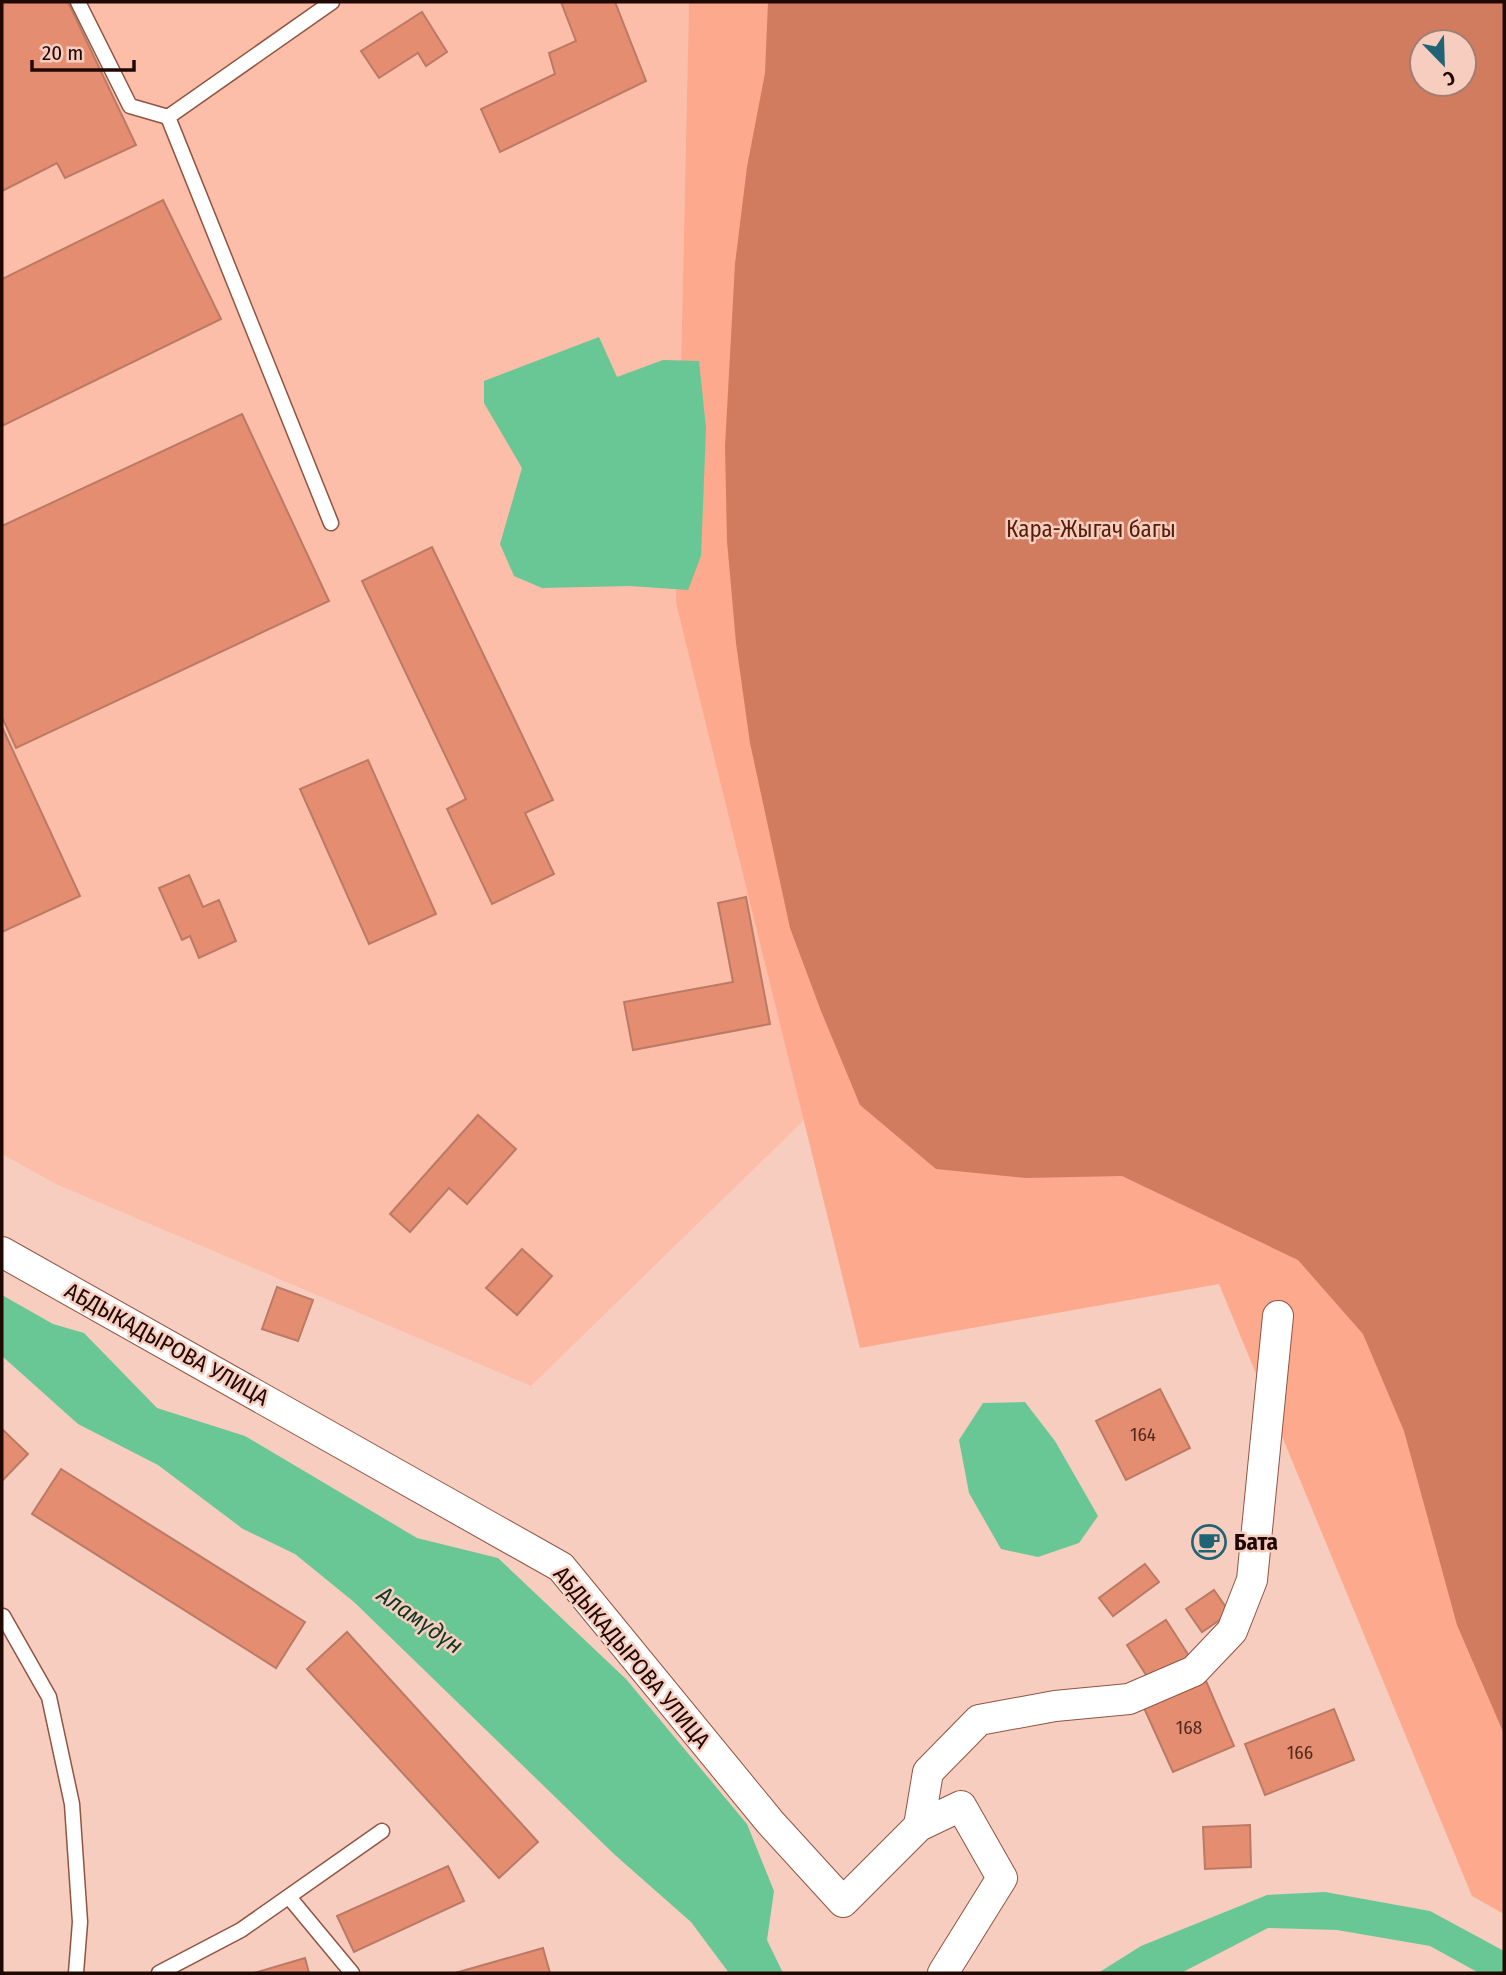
<svg xmlns="http://www.w3.org/2000/svg" width="1506" height="1975" viewBox="0 0 1506 1975" font-family="'Fira Sans Condensed',sans-serif">
<style>
.built{fill:#fcbda9}
.green{fill:#fca98d;fill-rule:evenodd}
.forest{fill:#d17b5f;fill-rule:evenodd}
.water{fill:#69c795}
.building{fill:#e58d70;stroke:#bb7a65;stroke-width:2}
.lines{fill:none;stroke-linecap:round;stroke-linejoin:round}
.lane-casing{stroke:#915440;stroke-width:17}
.street-casing{stroke:#915440;stroke-width:32}
.lane{stroke:#fff;stroke-width:14}
.street{stroke:#fff;stroke-width:30}
.labels{text-anchor:middle;dominant-baseline:central;stroke-width:5;stroke-linejoin:round;paint-order:stroke}
.number-label{font-size:19px;fill:#51291e}
.park-label{font-size:23px;fill:#551d0a;stroke:#f7cdbf}
.street-label{font-size:23px;fill:#200803;stroke:#f7cdbf}
.poi-label{font-size:23px;font-weight:bold;fill:#200803;stroke:#f7cdbf;text-anchor:start}
.water-label{font-size:24px;font-style:italic;fill:#0e3723;stroke:#f7cdbf}
</style>
<rect width="100%" height="100%" fill="#f7cdbf"/>
<path class="built" d="M2,2h687l-13,601 128,517 -273,266 -475,-202 -54,-30z"/>
<path class="green" d="M689,2h815v1912l-32,-18 -253,-612 -359,64 -184,-745zM1422,42h42v42h-42z"/>
<path class="forest" d="M768,2h736v1732l-47,-109 -53,-194 -41,-97 -65,-74 -176,-84 -96,2 -90,-9 -76,-64 -39,-94 -31,-83 -40,-185 -14,-100 -9,-102 -2,-95 10,-182 12,-97 18,-94zM1422,42h42v42h-42z"/>
<g class="water">
<path d="M599,337l18,40 46,-17 36,1 7,67 -5,128 -13,34 -58,-4 -88,2 -28,-12 -14,-32 22,-76 -38,-65v-22z"/>
<path d="M2,1295l51,29 31,9 73,75 88,28 172,102 81,20 128,121 121,145 27,67 -7,49 16,33h-54l-38,-51 -76,-67 -261,-253 -59,-48 -52,-25 -85,-64 -80,-41 -76,-68z"/>
<path d="M1025,1402l30,39 43,75 -19,27 -41,14 -37,-8 -32,-56 -10,-53 24,-37z"/>
<path d="M1325,1892l105,19 74,40v22h-25l-49,-27 -93,-16 -69,-2 -87,45h-83l43,-27 126,-51z"/>
</g>
<g class="building">
<path d="M2,2h66l68,143 -71,33 -8,-15 -55,28z"/>
<path d="M561,2h54l31,79 -146,71 -19,-43 74,-35 -6,-21 27,-12z"/>
<path d="M422,12l25,40 -21,14 -8,-13 -39,25 -18,-27z"/>
<path d="M163,200l58,119 -219,107v-147z"/>
<path d="M242,414l87,187 -313,147 -14,-31v-191z"/>
<path d="M432,547l121,253 -28,13 29,61 -62,30 -45,-95 19,-10 -104,-218z"/>
<path d="M2,727l78,169 -78,36z"/>
<path d="M368,760l68,154 -67,30 -69,-155z"/>
<path d="M189,875l14,32 16,-7 17,41 -37,17 -9,-22 -8,4 -23,-52z"/>
<path d="M746,897l24,127 -137,26 -9,-48 109,-20 -15,-79z"/>
<path d="M478,1115l38,34 -49,55 -18,-16 -39,44 -20,-18z"/>
<path d="M522,1249l30,27 -35,39 -31,-27z"/>
<path d="M277,1287l36,13 -15,41 -36,-12z"/>
<path d="M1160,1389l30,59 -64,32 -30,-59z"/>
<path d="M2,1429l26,25 -26,27z"/>
<path d="M61,1469l244,153 -29,46 -244,-154z"/>
<path d="M1145,1564l14,18 -46,34 -14,-18z"/>
<path d="M1214,1590l16,23 -28,19 -16,-23z"/>
<path d="M1166,1620l23,36 -39,25 -23,-36z"/>
<path d="M347,1632l191,210 -39,36 -192,-209z"/>
<path d="M1206,1681l28,65 -61,26 -29,-64z"/>
<path d="M1334,1709l20,51 -89,35 -20,-51z"/>
<path d="M1250,1825l1,42 -46,2 -2,-42z"/>
<path d="M448,1866l16,35 -110,51 -17,-36z"/>
<path d="M543,1948l7,25h-95z"/>
<path d="M305,1958l4,15h-55z"/>
</g>
<g class="lines">
<g class="lane-casing">
<g id="lane">
<path d="M78,2l52,104 38,11"/>
<path d="M331,523l-163,-406 164,-115"/>
<path d="M3,1616l46,81 23,107 8,118 -4,51"/>
<path d="M289,1897l63,76"/>
<path d="M159,1973l82,-43 141,-99"/>
</g>
</g>
<g class="street-casing">
<g id="street">
<path d="M2,1252l559,315 209,255 73,80 76,-76 42,-20 41,72 -59,95"/>
<path d="M919,1826l9,-54 51,-52 76,-14 74,-7 65,-28 38,-40 20,-51 26,-264"/>
</g>
</g>
<use href="#lane" class="lane"/>
<use href="#street" class="street"/>
</g>
<defs>
<g id="cafe-ring" transform="scale(1.75)"><circle r="9.5" fill="#f7cdbf" stroke="#1f6375" stroke-width="1.5"/><path d="M-5.5-4.5H6V0H3Q3 3.5 0 3.5H-2.5Q-5.5 3.5-5.5 0ZM3-3.2v2h1.7v-2ZM-6 4.5H4V6H-6Z" fill="#1f6375"/></g>
</defs>
<g fill-rule="evenodd">
<use href="#cafe-ring" x="1209" y="1542"/>
</g>
<g class="labels">
<g class="number-label">
<text x="1143" y="1434">164</text>
<text x="1189" y="1727">168</text>
<text x="1300" y="1752">166</text>
</g>
<g class="park-label">
<text x="1091" y="529">Кара-Жыгач багы</text>
</g>
<g class="street-label">
<text transform="translate(167 1344) rotate(29)">АБДЫКАДЫРОВА УЛИЦА</text>
<text transform="translate(632 1657) rotate(50)">АБДЫКАДЫРОВА УЛИЦА</text>
</g>
<g class="poi-label">
<text x="1234" y="1542">Бата</text>
</g>
<g class="water-label">
<text transform="translate(420 1620) rotate(35)">Аламүдүн</text>
</g>
</g>
<rect width="1506" height="1975" fill="none" stroke="#200803" stroke-width="7"/>
<g transform="translate(1443 63) rotate(157)"><circle r="33" fill="#f7cdbf" stroke="#a17e74" stroke-width="2"/>
<path d="M0-5L12 26L0 18L-12 26Z" fill="#1f6375"/>
<text y="-10" font-size="19" font-weight="bold" text-anchor="middle" fill="#200803">С</text>
</g>
<path d="M32 60v10h102v-10" fill="none" stroke="#200803" stroke-width="3.5"/>
<text x="42" y="60" font-size="21" fill="#200803" stroke="#f7cdbf" stroke-width="5" paint-order="stroke">20 m</text>
</svg>
